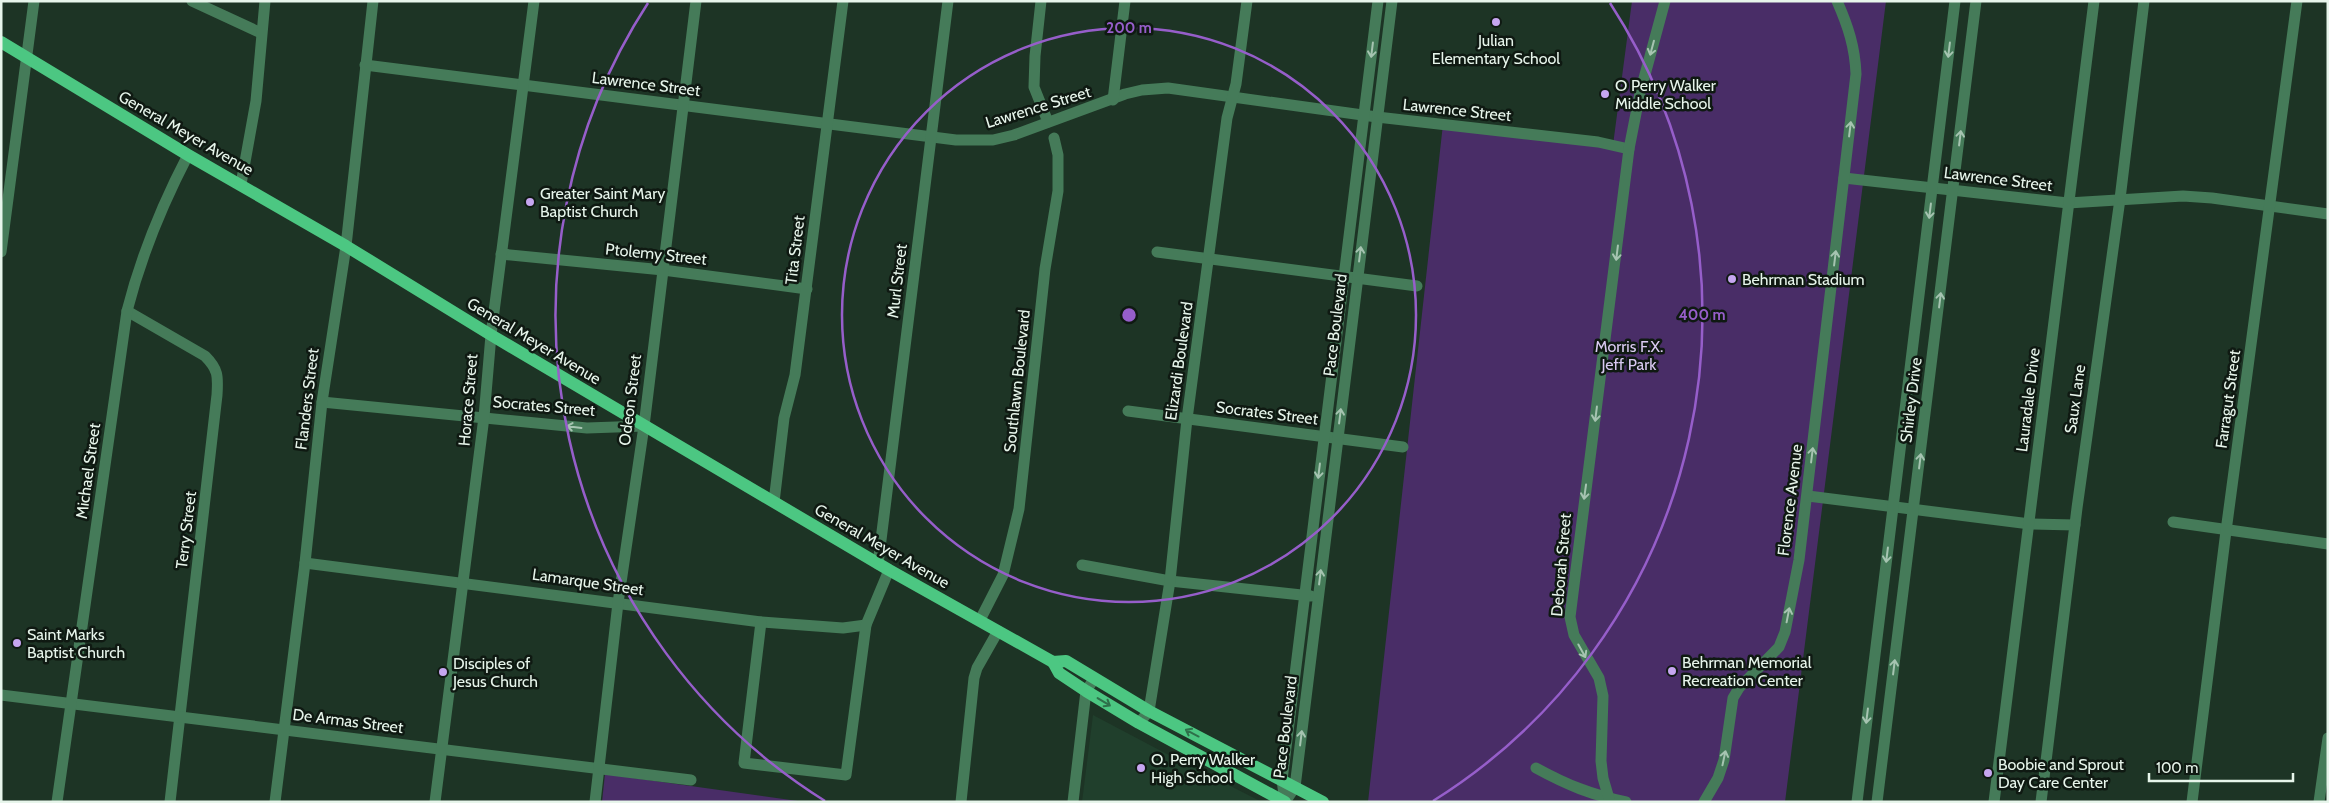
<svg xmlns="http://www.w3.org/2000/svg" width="2329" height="803" viewBox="0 0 2329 803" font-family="Cabin,sans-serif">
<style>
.built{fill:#203f2c}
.green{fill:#492d67}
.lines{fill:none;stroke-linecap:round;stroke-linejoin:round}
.minor{stroke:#457b59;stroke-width:11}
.major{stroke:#4cc782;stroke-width:12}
.oneway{stroke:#a6c4b1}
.oneway2{stroke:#2e704a}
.ring{fill:none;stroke:#965eca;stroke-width:2.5}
.poi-dot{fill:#c6a6f0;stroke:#0f1912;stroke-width:2}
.labels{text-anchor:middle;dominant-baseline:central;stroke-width:5;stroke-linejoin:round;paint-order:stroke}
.poi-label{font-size:16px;fill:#e7f5eb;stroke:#0f1912;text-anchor:start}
.street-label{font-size:16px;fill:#e7f5eb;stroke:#0f1912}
.park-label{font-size:16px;fill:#dacaf2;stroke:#0f1912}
.centre{fill:#965eca;stroke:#0f1912;stroke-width:2.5}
.ring-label{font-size:15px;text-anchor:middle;font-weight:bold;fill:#965eca;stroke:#0f1912;stroke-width:5;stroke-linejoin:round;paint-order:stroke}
</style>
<rect width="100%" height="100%" fill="#1d3425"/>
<path class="built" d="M1093,715l70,37 99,50h-180z"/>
<g class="green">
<path d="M1632,1h254l-101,801h-417l75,-678 170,21z"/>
<path d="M605,774l200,28h-203z"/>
</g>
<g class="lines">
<g class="minor">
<path d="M192,1l69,32"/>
<path d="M1041,1l-6,55 -1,31 14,35"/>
<path d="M365,65l591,75h37l21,-5 111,-41 17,-4 26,-2 209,29 221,25 31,7"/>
<path d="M1113,100l12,-99"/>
<path d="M1844,178l224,25 115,-7 29,2 116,16"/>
<path d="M241,184l15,-83 9,-100"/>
<path d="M1,252l33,-251"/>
<path d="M1157,252l260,34"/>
<path d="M501,254l162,16 144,19"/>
<path d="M127,311l78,45c14,14 13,21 12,39l-47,407"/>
<path d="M322,402l265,26 57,-2"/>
<path d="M1128,411l275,36"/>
<path d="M1808,496l222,28 45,1"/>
<path d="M774,502l10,-84 11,-43 48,-374"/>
<path d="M2173,522l155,22"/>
<path d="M305,563l456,59 82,6 23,-3"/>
<path d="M878,564l70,-563"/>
<path d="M1082,565l88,16 141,15"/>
<path d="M980,620l23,-45 16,-66 26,-240 13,-78v-36l-4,-17"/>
<path d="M761,622l-17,141 102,12 20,-150 23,-55"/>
<path d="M1,695l690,85"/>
<path d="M1139,723l10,-12 21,-130 17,-162 40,-301 9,-34 11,-83"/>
<path d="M1536,768c31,17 56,27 90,34"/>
<path d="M57,802l70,-491c14,-55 35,-106 61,-156"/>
<path d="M275,802l30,-239 17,-161 24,-156 27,-245"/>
<path d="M435,802l49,-385 7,-82 43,-334"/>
<path d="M595,802l23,-199 26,-177 52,-425"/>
<path d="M961,802l13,-124 3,-10 21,-37"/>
<path d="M1073,802l13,-111 8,-12"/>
<path d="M1285,802l10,-15 97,-786"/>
<path d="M1285,802l-3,-22 96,-779"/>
<path d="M1610,802l-7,-24 -2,-17 2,-65 -4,-18 -25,-43 -4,-18 59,-468 11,-56 25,-92"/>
<path d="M1704,802l14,-24 6,-18 9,-62 6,-10 40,-41 6,-15 14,-72 57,-486c-1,-27 -8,-48 -19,-73"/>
<path d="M1857,802l98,-801"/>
<path d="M1877,802l99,-801"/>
<path d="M1994,802l100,-801"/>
<path d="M2041,802l36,-294 43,-309 24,-198"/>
<path d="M2192,802l34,-271 71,-530"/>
<path d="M2319,802l9,-64"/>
</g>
<g class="major">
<path d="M1,42l187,113 158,91 145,89 398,235 164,92 13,-1 83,50 174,91"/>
<path d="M1053,662l6,11 27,18 53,32 146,79"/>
</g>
</g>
<defs><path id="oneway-shaft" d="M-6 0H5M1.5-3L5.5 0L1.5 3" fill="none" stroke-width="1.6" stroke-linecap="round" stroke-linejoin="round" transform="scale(1.25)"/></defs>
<g class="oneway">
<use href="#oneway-shaft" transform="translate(1652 48) rotate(105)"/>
<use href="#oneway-shaft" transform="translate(1372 50) rotate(97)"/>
<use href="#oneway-shaft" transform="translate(1949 50) rotate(97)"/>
<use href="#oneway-shaft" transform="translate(1850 129) rotate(-83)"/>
<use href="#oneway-shaft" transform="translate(1960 138) rotate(-83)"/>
<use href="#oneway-shaft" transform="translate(1930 211) rotate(97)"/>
<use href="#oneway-shaft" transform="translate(1617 253) rotate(97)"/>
<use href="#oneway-shaft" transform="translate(1360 254) rotate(-83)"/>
<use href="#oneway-shaft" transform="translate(1835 258) rotate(-83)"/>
<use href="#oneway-shaft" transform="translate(1940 300) rotate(-83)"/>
<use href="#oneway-shaft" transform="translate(1596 414) rotate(97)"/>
<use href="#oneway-shaft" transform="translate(1340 416) rotate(-83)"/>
<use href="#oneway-shaft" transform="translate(574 427) rotate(-173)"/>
<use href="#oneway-shaft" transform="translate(1812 455) rotate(-83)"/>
<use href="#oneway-shaft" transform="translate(1920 461) rotate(-83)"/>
<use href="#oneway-shaft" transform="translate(1319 471) rotate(97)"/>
<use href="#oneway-shaft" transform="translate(1585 492) rotate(98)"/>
<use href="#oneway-shaft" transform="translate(1887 555) rotate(97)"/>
<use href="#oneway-shaft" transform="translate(1320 577) rotate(-83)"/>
<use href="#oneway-shaft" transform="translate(1788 615) rotate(-79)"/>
<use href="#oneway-shaft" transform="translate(1582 651) rotate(61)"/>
<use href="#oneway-shaft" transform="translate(1894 667) rotate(-83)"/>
<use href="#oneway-shaft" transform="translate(1867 716) rotate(97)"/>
<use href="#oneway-shaft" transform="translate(1301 738) rotate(-83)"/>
<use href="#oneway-shaft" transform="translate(1724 758) rotate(-78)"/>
</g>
<g class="oneway2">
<use href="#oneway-shaft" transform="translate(1104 702) rotate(31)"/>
<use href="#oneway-shaft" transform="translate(1192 733) rotate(-152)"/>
</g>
<g class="ring">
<circle cx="1129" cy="315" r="287"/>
<path d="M825 801A573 573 0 0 1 648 3M1610 3A573 573 0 0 1 1433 801"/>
</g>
<g class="poi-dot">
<circle cx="1496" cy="22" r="5"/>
<circle cx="1605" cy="94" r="5"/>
<circle cx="530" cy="202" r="5"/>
<circle cx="1732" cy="279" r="5"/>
<circle cx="17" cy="643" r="5"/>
<circle cx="1672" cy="671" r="5"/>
<circle cx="443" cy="672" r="5"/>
<circle cx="1141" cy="768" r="5"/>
<circle cx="1988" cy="773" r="5"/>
</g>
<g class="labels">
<g class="poi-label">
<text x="1496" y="40" text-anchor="middle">Julian<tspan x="1496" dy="18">Elementary School</tspan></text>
<text x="1615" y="85">O Perry Walker<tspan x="1615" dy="18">Middle School</tspan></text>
<text x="540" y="193">Greater Saint Mary<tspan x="540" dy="18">Baptist Church</tspan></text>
<text x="1742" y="279">Behrman Stadium</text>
<text x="27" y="634">Saint Marks<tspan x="27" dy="18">Baptist Church</tspan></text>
<text x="1682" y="662">Behrman Memorial<tspan x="1682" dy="18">Recreation Center</tspan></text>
<text x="453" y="663">Disciples of<tspan x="453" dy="18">Jesus Church</tspan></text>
<text x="1151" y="759">O. Perry Walker<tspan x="1151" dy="18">High School</tspan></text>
<text x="1998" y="764">Boobie and Sprout<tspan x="1998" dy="18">Day Care Center</tspan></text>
</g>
<g class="street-label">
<text transform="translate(646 84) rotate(7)">Lawrence Street</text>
<text transform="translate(1038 107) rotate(-17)">Lawrence Street</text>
<text transform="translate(1457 110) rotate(6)">Lawrence Street</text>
<text transform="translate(186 133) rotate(30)">General Meyer Avenue</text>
<text transform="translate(1998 179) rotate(7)">Lawrence Street</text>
<text transform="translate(795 250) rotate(-83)">Tita Street</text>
<text transform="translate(656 254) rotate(6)">Ptolemy Street</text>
<text transform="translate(897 281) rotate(-83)">Murl Street</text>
<text transform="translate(1335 325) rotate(-83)">Pace Boulevard</text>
<text transform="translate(534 341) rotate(31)">General Meyer Avenue</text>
<text transform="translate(1179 361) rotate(-82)">Elizardi Boulevard</text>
<text transform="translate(1017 381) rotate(-84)">Southlawn Boulevard</text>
<text transform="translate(307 399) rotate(-83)">Flanders Street</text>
<text transform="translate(2075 399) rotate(-82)">Saux Lane</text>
<text transform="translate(2228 399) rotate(-82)">Farragut Street</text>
<text transform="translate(468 400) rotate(-85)">Horace Street</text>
<text transform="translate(630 400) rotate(-83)">Odeon Street</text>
<text transform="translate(1911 400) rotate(-83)">Shirley Drive</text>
<text transform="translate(2028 400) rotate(-83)">Lauradale Drive</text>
<text transform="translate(544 406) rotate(5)">Socrates Street</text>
<text transform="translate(1267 413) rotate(7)">Socrates Street</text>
<text transform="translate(88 471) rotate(-82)">Michael Street</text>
<text transform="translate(1790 500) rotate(-83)">Florence Avenue</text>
<text transform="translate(186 530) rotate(-83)">Terry Street</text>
<text transform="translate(882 546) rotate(30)">General Meyer Avenue</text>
<text transform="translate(1561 565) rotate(-85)">Deborah Street</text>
<text transform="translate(588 582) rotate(8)">Lamarque Street</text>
<text transform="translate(348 721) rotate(7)">De Armas Street</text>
<text transform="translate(1285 727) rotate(-83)">Pace Boulevard</text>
</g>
<g class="park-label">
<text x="1629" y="346">Morris F.X.<tspan x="1629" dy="18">Jeff Park</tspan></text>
</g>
</g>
<circle cx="1129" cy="315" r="8" class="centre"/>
<g class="ring-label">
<text x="1129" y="33">200 m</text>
<text x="1702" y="320">400 m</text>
</g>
<rect width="2329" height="803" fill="none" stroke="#e7f5eb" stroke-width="5"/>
<path d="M2149 773v8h144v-8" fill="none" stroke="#e7f5eb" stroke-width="2.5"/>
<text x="2156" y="773" font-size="15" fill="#e7f5eb" stroke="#0f1912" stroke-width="4" paint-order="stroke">100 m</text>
</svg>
